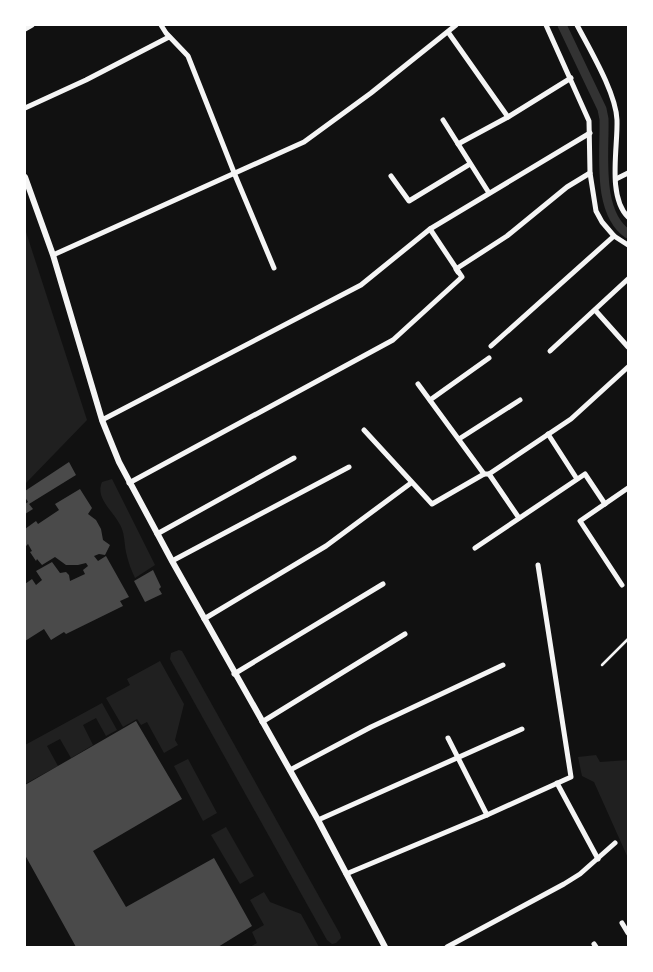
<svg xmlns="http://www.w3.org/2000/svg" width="653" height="972" viewBox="0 0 653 972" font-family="'Nunito Sans',sans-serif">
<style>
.green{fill:#202020}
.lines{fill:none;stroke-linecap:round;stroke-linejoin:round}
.canal{stroke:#333;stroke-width:9}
.building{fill:#4a4a4a}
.service{stroke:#f5f5f5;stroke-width:2.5}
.minor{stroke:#f5f5f5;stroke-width:5}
.tertiary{stroke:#f5f5f5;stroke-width:6}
</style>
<rect width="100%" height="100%" fill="#111"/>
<g class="green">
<path d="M25,229l62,191 -62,64z"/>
<path d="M112,479l43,86 -20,13c-4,-8 -7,-17 -9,-26 -2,-10 -1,-20 -7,-29 -7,-13 -24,-25 -17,-41z"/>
<path d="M179,650l3,1 158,283 1,4 -5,5 -4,1 -5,-4 -157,-281 1,-6z"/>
<path d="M160,661l24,43 -9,36 3,5 -14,8 -17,-31 -6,3 -4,-6 -14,8 -17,-29 24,-13 -3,-6z"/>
<path d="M102,703l15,27 -11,6 -10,-18 -13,7 10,20 -22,13 -11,-19 -13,7 11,20 -33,18v-39z"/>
<path d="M596,755l4,7 28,-2v98l-34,-76 -12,-6 -4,-19z"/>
<path d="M188,759l29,54 -14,8 -29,-55z"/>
<path d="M226,827l28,49 -14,8 -29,-49z"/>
<path d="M264,892l6,10 31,12 18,33h-69l7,-4 -5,-11 12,-7 -14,-25z"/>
</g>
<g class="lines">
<path class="canal" d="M562,25l40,84 2,10c1,34 -8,93 24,115"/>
</g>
<g class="building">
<path d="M69,462l7,13 -47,29 4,5 -8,5v-10l3,-2 -3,-5v-6z"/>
<path d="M80,489l12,19 -4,6 8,6 5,9 2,11 7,5 -5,10 -6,-1 -5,2 4,5 8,-5 23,41 -9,4 3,5 -57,28 -2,-2 -13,8 -7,-11 -19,12v-57l7,-5 4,6 6,-5 -6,-9 16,-9 8,11 6,-1 3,3 1,6 15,-7 -2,-4 5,-4 -2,-3 -8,2h-12l-11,-8 -13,8 -5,-6 -1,2 -6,-9 2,-1 -4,-7 -3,3v-18l11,-8 2,3 21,-14 -4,-6z"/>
<path d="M153,570l8,17 -2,2 3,5 -17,8 -11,-21z"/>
<path d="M136,721l46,78 -89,52 33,56 88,-49 38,68 -34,21h-142l-51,-92v-70z"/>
</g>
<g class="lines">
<path class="service" d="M602,665l26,-26"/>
<g class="minor">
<path d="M161,25l5,8 22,23 47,119 39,93"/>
<path d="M546,25l43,96 1,52 6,38 6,11 12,14 14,9"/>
<path d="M577,25c13,25 39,68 40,95 1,27 -10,76 11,97"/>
<path d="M25,29l7,-4"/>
<path d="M448,32l60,85"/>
<path d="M25,108l61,-28 83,-43"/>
<path d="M443,120l46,73"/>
<path d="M458,144l50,-27 63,-39"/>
<path d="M391,176l18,25 61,-37"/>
<path d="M616,179l12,-6"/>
<path d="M53,255l251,-113 67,-49 85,-68"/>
<path d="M458,272l-2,-3 51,-33 60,-49 23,-14"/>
<path d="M595,310l33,37"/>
<path d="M491,346l123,-110"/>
<path d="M550,351l78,-72"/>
<path d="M418,384l66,90"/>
<path d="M430,400l59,-42"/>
<path d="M102,420l259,-135 69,-56 160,-96"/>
<path d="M364,430l68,74 52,-30h5l82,-55 57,-52"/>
<path d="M548,434l29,45"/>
<path d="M459,439l61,-39"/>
<path d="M489,474l30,44"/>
<path d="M129,483l264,-143 69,-63 -32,-48"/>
<path d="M157,534l137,-76"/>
<path d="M475,548l110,-74 20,30"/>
<path d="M172,561l177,-94"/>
<path d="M622,585l-42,-64 48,-33"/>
<path d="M204,619l122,-73 85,-63"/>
<path d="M234,674l149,-90"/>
<path d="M262,722l143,-88"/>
<path d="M448,738l39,77"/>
<path d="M290,770l81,-43 132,-62"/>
<path d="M557,783l41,76"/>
<path d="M318,820l204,-91"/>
<path d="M346,874l141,-59 84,-38 -33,-212"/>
<path d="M622,923l6,10"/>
<path d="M594,944l2,3"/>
<path d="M447,947l117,-63 16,-10 35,-31"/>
</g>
<path class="tertiary" d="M25,177l28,78 49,165 17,42 53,99 146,259 67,127"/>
</g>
<rect width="653" height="972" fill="none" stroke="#ffffff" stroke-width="52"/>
</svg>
